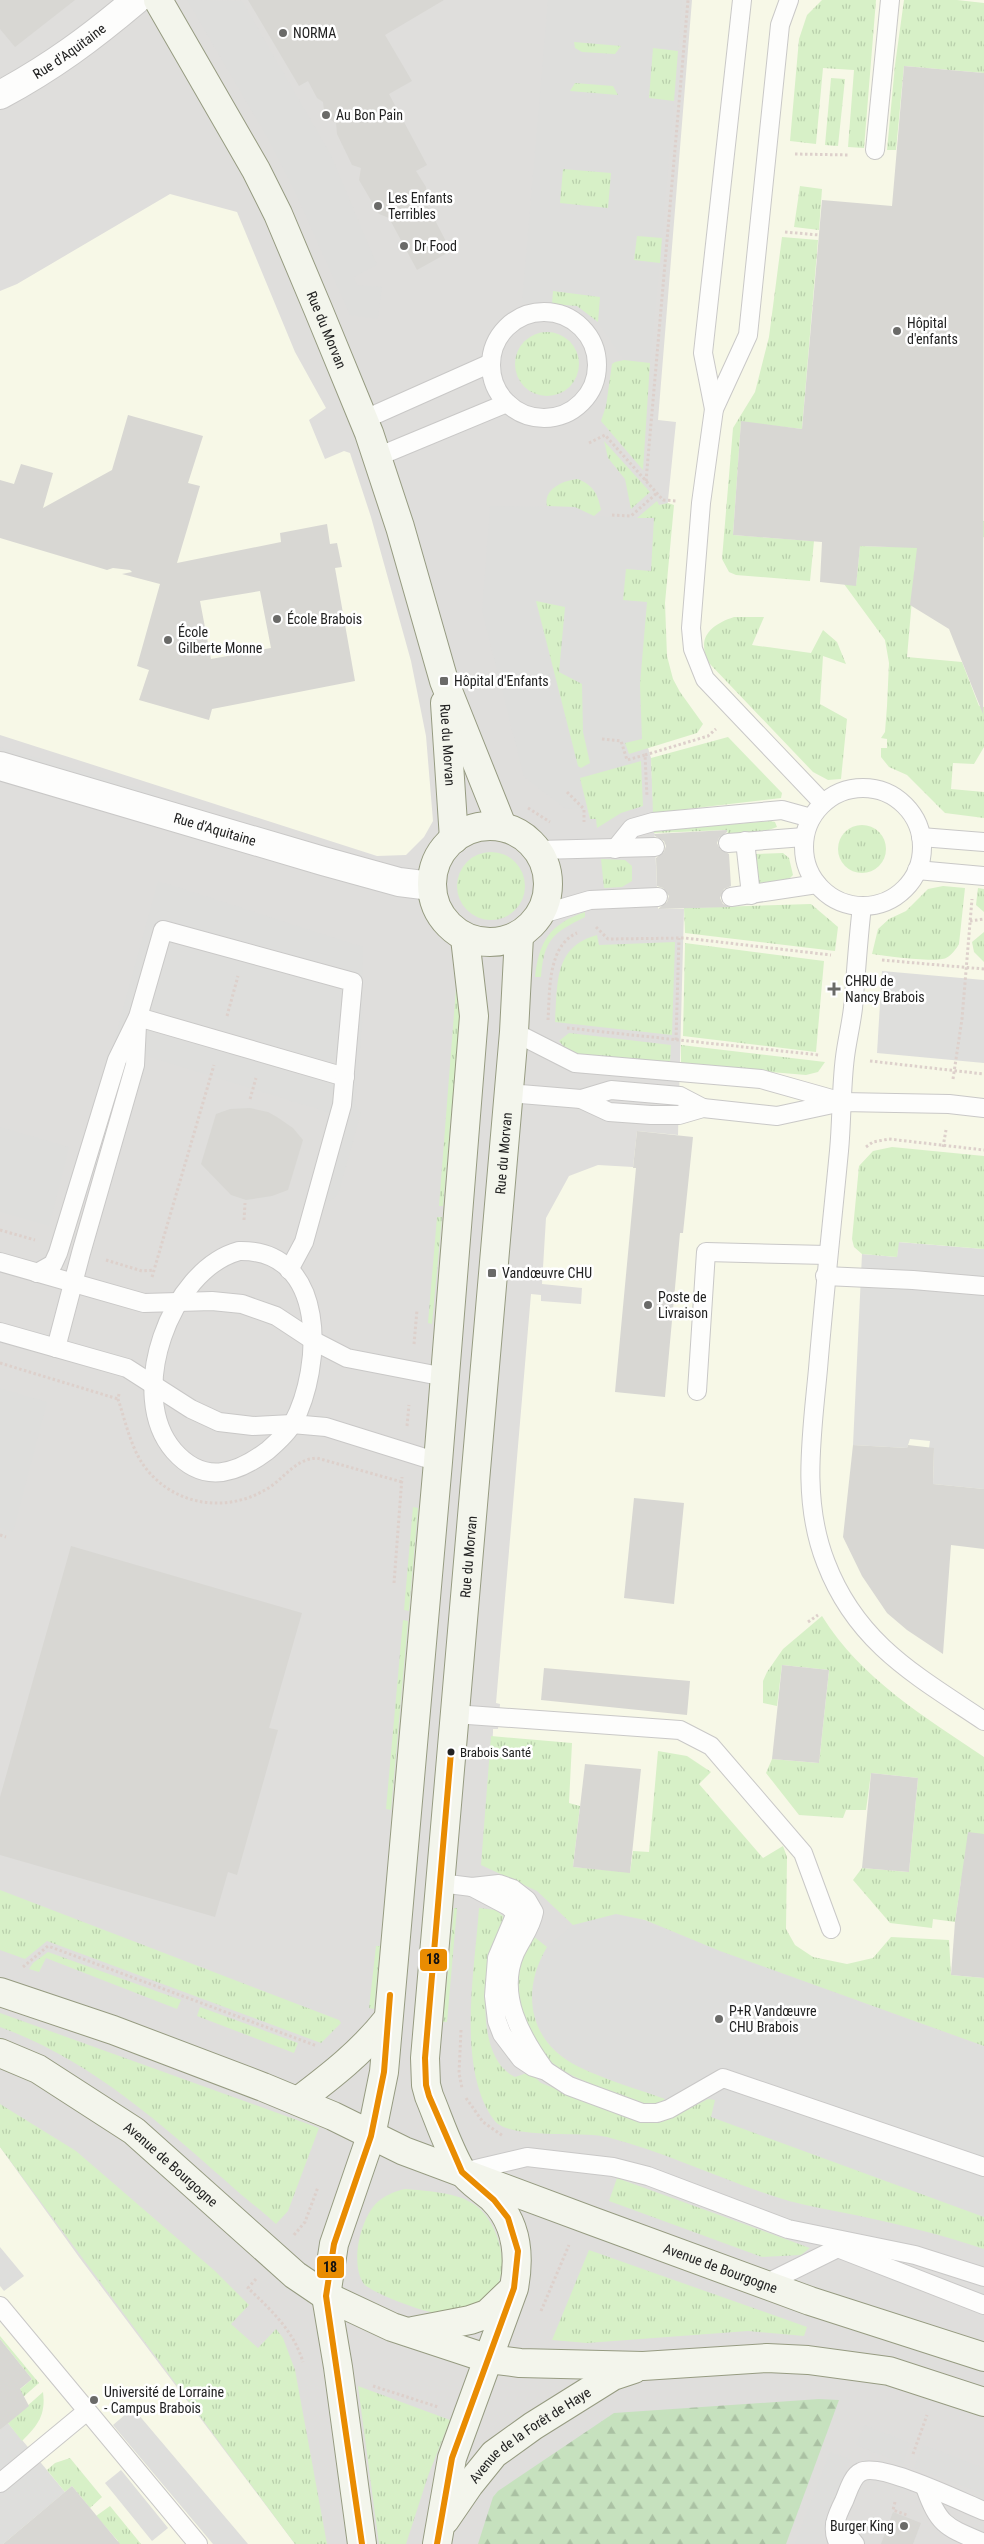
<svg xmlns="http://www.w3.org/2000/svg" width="984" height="2544" viewBox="0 0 984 2544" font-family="'Roboto Condensed',sans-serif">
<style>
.residential{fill:#dfdedc}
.education{fill:#f7f8e7}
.religious{fill:#dededc}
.grass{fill:url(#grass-tufts)}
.forest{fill:url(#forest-firs)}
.building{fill:#d8d7d3;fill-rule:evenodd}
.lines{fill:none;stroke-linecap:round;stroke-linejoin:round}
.lane-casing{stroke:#c9c8c7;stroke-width:20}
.street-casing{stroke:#c9c8c7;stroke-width:30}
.secondary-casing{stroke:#969b81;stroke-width:30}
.path{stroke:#ddd0cb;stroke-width:3;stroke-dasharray:2.5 2.5;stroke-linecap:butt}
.lane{stroke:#fdfdfc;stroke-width:18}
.street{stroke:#fdfdfc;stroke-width:28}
.secondary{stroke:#f3f5ec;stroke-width:28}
.bus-1-casing{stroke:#fff;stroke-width:10}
.bus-1{stroke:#e98c02;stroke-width:6}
.poi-dot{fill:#6a6a68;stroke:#fff;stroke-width:2}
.bus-dot{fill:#222;stroke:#fff;stroke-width:2}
.labels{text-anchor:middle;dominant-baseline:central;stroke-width:5;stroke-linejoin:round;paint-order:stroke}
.bus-label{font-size:13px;fill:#222;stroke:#fff;text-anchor:start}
.poi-label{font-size:14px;fill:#222;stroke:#fff;text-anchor:start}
.street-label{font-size:14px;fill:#222;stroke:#fff}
.line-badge{stroke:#fff;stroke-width:2}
.pale-badge-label{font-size:14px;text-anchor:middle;font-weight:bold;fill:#111}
</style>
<defs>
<pattern id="grass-tufts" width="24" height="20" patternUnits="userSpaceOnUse" patternTransform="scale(1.25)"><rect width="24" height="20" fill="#d7f0c7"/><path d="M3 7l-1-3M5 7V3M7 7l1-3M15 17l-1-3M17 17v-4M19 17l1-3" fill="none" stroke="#b8ceab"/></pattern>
<pattern id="forest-firs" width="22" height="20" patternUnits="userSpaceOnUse" patternTransform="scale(1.25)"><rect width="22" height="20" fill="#c6e1be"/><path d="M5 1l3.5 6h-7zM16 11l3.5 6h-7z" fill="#aac1a3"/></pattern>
</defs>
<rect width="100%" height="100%" fill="#f0efeb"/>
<rect class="residential" x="0" y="0" width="984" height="2544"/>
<g class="education">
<path d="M692,0h292v2040l-499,-177 8,-131v-3h5l2,-25 -4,-1 35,-409 10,1v6l40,3 1,-16 -40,-4 4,-66 23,-42 29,-11 35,2 4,-36 41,4 6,-226h-26l-7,-151 -3,-10 4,-2 16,-246 8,-78 -18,-2z"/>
<path d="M170,194l67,18 58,140 31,56 -17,12 16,39 19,-8 6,2 21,64 40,144 15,75 7,85 -9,16 -18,18 -29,1 -377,-121v-444l17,-7z"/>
<path d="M0,2147l79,110 216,287h-295z"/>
</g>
<g class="religious">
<path d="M187,0l55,1 89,154 46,110 -23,12 3,8 25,2 -4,32 -28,-4 -55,-123 -27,-53z"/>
<path d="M548,0h134l-4,51 -25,-2 -4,49 25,3 -12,137 -25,-2 -3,24 26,3 -10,100 -26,-3 -26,-38 -21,-16 -55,-3z"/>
<path d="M490,506l85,1 19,9 60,2 -3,53 -25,-2 -3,31 24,2 -7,82 2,56 -17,3 7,20 -51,15 6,30 -21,1 -42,-32 -42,-166z"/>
<path d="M0,747l156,46 -3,10 -153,-45z"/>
<path d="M158,881l205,66 -1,81 -7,76 6,9 -23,82 -13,9 22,-86 -234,-72z"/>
<path d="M882,971l102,9v83l-107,-10z"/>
<path d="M0,1127l69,20 -20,79 -49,-14z"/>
<path d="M898,1242l86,7v240l-51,-5 1,-35 -5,-1 1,-7 -20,-2 -3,9 -54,-3 9,-191 35,3z"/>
<path d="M0,1388l47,14 -34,130 -13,-4z"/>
<path d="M609,1914l15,1 360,133v169l-285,-104 -121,-46 -13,-9 -21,-20 -11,-25 -1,-32 5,-18 12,-18 25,-21z"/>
<path d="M0,2247l24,29 -20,15 -4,-5z"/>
<path d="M133,2408l10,12 105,124h-35l-90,-107 -10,-12z"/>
<path d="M8,2423l57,69 -62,52h-3v-114z"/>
<path d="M864,2425l46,18 -7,21 -47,-19z"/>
<path d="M923,2445l61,23v26l-70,-26z"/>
<path d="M830,2452l20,7 -31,85h-24z"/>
<path d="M121,2470l47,58 -16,13 -47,-58z"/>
</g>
<g class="grass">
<path d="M822,0h54l-12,148 -16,-1 6,-77 -31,-2 -7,76 -26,-3 9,-102 8,-24z"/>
<path d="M904,0h53l27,3v70l-80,-7 -8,84h-9l8,-85z"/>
<path d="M574,42l47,4 -6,8 -33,-2 -7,-4z"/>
<path d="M653,48l25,3 -4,50 -25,-3z"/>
<path d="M831,78l14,1 -7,67 -13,-1z"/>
<path d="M575,83l38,3 5,9 -48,-4z"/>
<path d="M563,169l48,4 -3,35 -48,-5z"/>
<path d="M800,186l22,3 -3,41 -25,-3z"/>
<path d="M637,236l25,2 -2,25 -26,-3z"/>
<path d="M782,237l36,3 -16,189 -61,-7 -8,113 81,6 -4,40 -74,-6 -7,-3 -7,-13 11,-131 22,-36 14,-55z"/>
<path d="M553,291l47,6 -2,25 -21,-16 -25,-2z"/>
<circle cx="547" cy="364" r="32"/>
<path d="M624,360l26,3 -7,107 -42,-49 5,-15 6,-42 3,-2z"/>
<path d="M604,441l46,51 -19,17 -6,-30 -17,-21z"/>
<path d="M578,479c15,6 20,15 23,31l-7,6 -19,-9 -28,-1c-4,-17 17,-26 31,-27z"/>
<path d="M657,501l2,4 9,-2 6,2 -9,98 2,53 6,23 7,13 23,32 -6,9 -68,21 -4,-11 17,-4 -2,-55 7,-82 -24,-2 3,-31 25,2 3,-53h-17z"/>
<path d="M897,510l87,11v16l-69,28 -8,92 55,5 17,44 5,1v40l-10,17 -21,-1 -2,26 33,3v26l-39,-5 -38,-38 -18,-8 -8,-10v-9h6v-9l-6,-1 4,-6 2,-26 2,-43 -4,-23 -41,-56 12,1 4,-39 33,1z"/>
<path d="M536,601l29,6 -6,65 23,12 1,48 7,31 -9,5 -3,-2z"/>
<path d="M734,617h30l-12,28 59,8 12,-23 14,12 9,22 -23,-8 -3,48 27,15 -6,60 -13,1 -15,-8 -104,-109c-13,-25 1,-38 25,-46z"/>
<path d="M728,737l54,56 -1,5 -128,15 -2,-55z"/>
<path d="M641,761l2,45 -22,7 -24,15 -1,-9h-6l-10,-41z"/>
<path d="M770,821l5,1 2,5 -14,5 -35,2 -1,-4 -73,3v-2z"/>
<circle cx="862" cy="849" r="24"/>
<circle cx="491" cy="886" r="34"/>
<path d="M783,853l6,5 4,17 -7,7 -27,1 -5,-29z"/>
<path d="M601,859l24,1 7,6v15l-10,6 -18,1z"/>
<path d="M943,886l22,2 -6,56c-3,5 -7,11 -13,14 -10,5 -60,-2 -74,-4l6,-25 11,-10 17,-8 22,-22z"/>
<path d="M978,888l6,1v23l-8,-7z"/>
<path d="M811,904l27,23 -3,24 -150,-18 -1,-25z"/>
<path d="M585,912v5c-32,16 -41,22 -44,60h-6c4,-36 15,-53 50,-65z"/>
<path d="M984,932v30l-10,-10 -2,-10z"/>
<path d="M597,935l2,10 76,-3 -3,93 -117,-13c3,-38 -2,-75 42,-87z"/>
<path d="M685,943l139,18 -8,91 -133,-16z"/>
<path d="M456,988l6,1 -19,217h-4z"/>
<path d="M569,1033l102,12 -1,19 -91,-8 -14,-8 -6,-7z"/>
<path d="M681,1045l144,17 -7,10 -12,3 -125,-11z"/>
<path d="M892,1147l92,9v93l-85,-7 -2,15 -35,-3 -8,-7 -2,-8 7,-73 14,-15z"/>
<path d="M437,1217h5l-10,107 -4,-1z"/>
<path d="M413,1507l5,1 -9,103 -5,-1z"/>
<path d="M822,1616c39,63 103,101 162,141v126l-23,-2 -6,41 -22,-3 -1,9 -42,-5 -37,-43 9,-12 47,4 9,-94 -47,-5 -5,37h-20l-3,8 -44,-3 -33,-42 6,-14 47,4 10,-93 -47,-5 -5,41 -14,-3v-22l4,-9 16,-23z"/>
<path d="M403,1620l5,1 -17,189 -5,-1z"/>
<path d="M491,1736l81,7 -3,60 11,3 -7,61 57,5 3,-21 16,1 9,-101 29,5 24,16 -12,12 64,74 20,-12 4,11 -1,72 9,16 18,12 34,7 26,-6 18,-21 58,3 2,35 33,3v68l-264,-95 -75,-31 -29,-6 -43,11 -36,-34 -56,-26z"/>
<path d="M0,1890l339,130 2,3 -20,20 -274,-102 -22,18 -25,-9z"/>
<path d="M454,1908h3l-10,114h-4z"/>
<path d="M479,1908l17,2 8,7c-2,14 -9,27 -12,41 -10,33 -13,102 23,119l15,-5 11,11 96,38 25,1 46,-23 7,1 -4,17 273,100v32c-41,-14 -82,-24 -124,-33 -23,-5 -48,-9 -71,-15 -61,-18 -120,-48 -182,-64 -25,-6 -98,3 -113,-17 -38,-52 -19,-151 -15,-212z"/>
<path d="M533,1936l14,11c-27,45 -18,96 32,120 27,13 58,22 86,32 -7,7 -14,6 -22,4 -26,-11 -55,-18 -79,-32 -45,-26 -61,-92 -31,-135z"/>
<path d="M376,1946h4l-6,63 -5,-1z"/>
<path d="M48,1952l133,48 -4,9 -131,-51 -7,14 -10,-3 4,-6z"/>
<path d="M200,2007l98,36 -4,10 -97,-37z"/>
<path d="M0,2013l319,115 -31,83 -12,13c-16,-15 -33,-27 -49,-42 -69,-61 -139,-123 -227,-155z"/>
<path d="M0,2104l76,47 139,120 34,34 -18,19 27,24 18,-19 7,9 12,32 32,174h-32l-295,-397z"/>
<path d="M617,2178l193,70 -9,7 -39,2 -153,-56z"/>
<path d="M405,2189c22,2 52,3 70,16 20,14 32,50 25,73 -2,10 -10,18 -16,26 -15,3 -30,8 -45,9 -12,1 -67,-20 -75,-29 -15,-20 -3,-70 16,-84 8,-6 16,-9 25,-11z"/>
<path d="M589,2250l218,77 -3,9 -56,-5 -161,12 -35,-3z"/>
<path d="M0,2336l39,47 -17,15 -5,-6 15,-13 -32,-40z"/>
<path d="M358,2386l92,34 -22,56 -22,68h-27z"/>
<path d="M43,2392c3,23 -5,33 -21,49l-14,-18z"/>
<path d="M70,2458l32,39 -12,11 -18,-22 -7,6 -18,-22 8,-7z"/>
<path d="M110,2506l31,38h-26l3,-3 -22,-25z"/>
</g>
<path class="forest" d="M819,2399l20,1 -53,144h-308l15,-47 5,-6 116,-78z"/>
<g class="building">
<path d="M0,0h75l-60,47 -15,-18z"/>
<path d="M248,0h196l-59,35 27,46 -23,13 38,71 -11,6 10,16 1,8 -3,4 27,52 -34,19 -28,-52 -10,-4 -20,-34 2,-12 -9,-3 -15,-31 -1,-11 -7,-4 -5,-9 -1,-8 -6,-4 -9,-17 -9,5z"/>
<path d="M904,66l80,7 -1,641 -34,-85 -39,-24 7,-57 -57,-2 -4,40 -36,-4 2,-40 -89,-7 8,-114 61,8 20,-229 70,6z"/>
<path d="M128,415l75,21 -15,47 12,3 -23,77 104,-21 -1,-9 47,-9 3,20 7,-1 5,24 -7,1 20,113 -143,28 -3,11 -70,-20 10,-30 -12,-4 23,-82 -38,-10 10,-2 -2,-2 -17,-2 -6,2 -107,-32v-58l14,4 7,-20 32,9 -10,35 69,-38zM260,591l11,57 -60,11 -11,-58z"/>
<path d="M727,830v2l-8,6 -2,5 3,6 9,5 2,32 -7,3 -4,9 3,6 7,3 -72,2 9,-7 2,-6 -6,-8 -6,-2 -1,-28 8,-6 2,-6 -2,-5 -9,-5 -1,-2z"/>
<path d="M250,1108l18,4 9,5 16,11 10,12 -15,50 -16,6 -26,4 -15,-5 -30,-31 15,-50 14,-5z"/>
<path d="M637,1131l56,6 -10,96h-3l-15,164 -50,-5 21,-224h-3z"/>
<path d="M853,1445l54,3 1,-3 26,3 -1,36 51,5v60l-33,-4 -8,109 -36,-24 -20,-17 -25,-37 -19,-39z"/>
<path d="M634,1498l50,5 -10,101 -50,-6z"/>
<path d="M71,1546l231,67 -33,115 9,2 -41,145 -9,-3 -13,45 -215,-62v-58z"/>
<path d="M782,1665l47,5 -10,93 -47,-4z"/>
<path d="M544,1668l146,13 -3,34 -146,-15z"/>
<path d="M585,1764l56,5 -11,104 -57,-6z"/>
<path d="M871,1773l47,5 -9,94 -47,-4z"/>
<path d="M968,1832l16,2v144l-33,-3 4,-53z"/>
<path d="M0,2339l32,40 -12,10 9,17 -29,24z"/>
<path d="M72,2486l48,58h-117z"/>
<path d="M893,2512l28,11 -8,21h-32z"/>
</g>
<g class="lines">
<g class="lane-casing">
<g id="lane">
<path d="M789,0l-9,25 -32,310 -34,74 -13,94 -10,125 2,21 12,30 118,124"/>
<path d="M875,150l15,-150"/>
<circle cx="544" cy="365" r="53"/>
<path d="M714,409l-11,-56 39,-353"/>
<path d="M363,420l128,-57"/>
<path d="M377,457l130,-54"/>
<circle cx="863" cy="847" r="59"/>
<path d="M921,837l63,5"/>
<path d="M745,841l6,54"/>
<path d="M728,843l76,-6"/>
<path d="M615,849l17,-21 21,-6 129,-12 29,8"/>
<path d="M538,850l117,-3"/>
<path d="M917,870l67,6"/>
<path d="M731,897l86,-13"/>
<path d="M862,906c-4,34 -6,68 -9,102 -2,17 -6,33 -8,49 -4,31 -3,63 -6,94 -7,73 -15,145 -21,218 -6,65 -17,131 8,194 31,81 91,113 158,158"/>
<path d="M542,914l48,-14 68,-3"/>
<path d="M138,1017l207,60"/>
<path d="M514,1032l61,31 186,16 78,22"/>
<path d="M508,1093l73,6 28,13 42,3h28l24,-7 74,8 65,-14 107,2 35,4"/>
<path d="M581,1099l30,-9 69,6 23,12"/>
<path d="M239,1251c89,-2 84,116 54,172 -6,11 -18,21 -26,28 -32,24 -64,33 -93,0 -49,-56 -4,-181 65,-200z"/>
<path d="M0,1262l144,41 68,-2 30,3 34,12 38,25 33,17 98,19"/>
<path d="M37,1273l16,-9 5,-11 59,-193 21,-43 25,-87 190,52 -11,123 -38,137 -15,28"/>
<path d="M825,1276l88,4 71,6"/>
<path d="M0,1332l127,36 64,41 28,13 34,4 39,-2 34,3 112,35"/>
<path d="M56,1348l25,-95 54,-188 2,-40"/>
<path d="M697,1391l9,-139 121,3"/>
<path d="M454,1714l226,16 31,16 92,107 28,76"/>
<path d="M440,1883l32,4 27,-3 14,5 14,11 7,12c-3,16 -12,26 -19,41 -18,42 6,84 30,117"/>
<path d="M472,1887l36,19 8,7 -19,45 -3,38 3,25 5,13 19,25 12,8 13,4 23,15 73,27h15l12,-4 54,-31 261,89"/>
<path d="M463,2172l64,-15 86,10 35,9 140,53 127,26 69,22"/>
<path d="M835,2247l149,58"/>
<path d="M765,2284l81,-40"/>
<path d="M0,2306l198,238"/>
<path d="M0,2483l87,-72"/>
<path d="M925,2487c14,39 21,40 59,56"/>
<path d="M835,2524l12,10 8,10"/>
<path d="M839,2544c-9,-15 -2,-29 5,-43 4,-9 8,-25 17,-29 19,-10 101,30 123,39"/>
</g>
</g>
<g class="street-casing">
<g id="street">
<path id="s1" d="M0,95c52,-28 91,-57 136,-95"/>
<path id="s2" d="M0,766l323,95 76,21 32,4"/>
</g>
</g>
<g class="secondary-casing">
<g id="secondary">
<path id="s3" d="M158,0l98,170 22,44 40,95 51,124 31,94 44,154 58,145"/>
<path id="s4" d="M445,703l9,136"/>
<circle cx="490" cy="884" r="58"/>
<path id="s5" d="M0,1992l113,38 150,57 70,29 71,35 188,70 218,80 174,56"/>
<path id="s6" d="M0,2053l38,16 96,62 161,144 31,21 66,31 97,32 31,4 123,3 124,-8 41,2 81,11 95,31"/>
<path d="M298,2101c33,-25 64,-49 90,-82"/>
<path d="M413,2331l57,-11 17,-6 26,-25"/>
<path id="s7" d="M445,2520l24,-35 25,-31 39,-28 80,-50 21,-7"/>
<path d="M362,2544l-24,-177 -12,-71 8,-52 37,-108 13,-64 54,-610 36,-446 -9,-78"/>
<path id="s8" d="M437,2544l15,-86 62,-170c6,-32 3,-65 -21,-89 -10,-9 -25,-18 -32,-29 -13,-22 -22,-50 -32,-74l-3,-11 -1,-27 89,-1026 5,-96"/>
</g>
</g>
<g class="path">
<path d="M795,154l55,1"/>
<path d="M785,232l34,3"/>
<path d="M589,443l16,-8 58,65 14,1"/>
<path d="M646,481l42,-481"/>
<path d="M612,515l19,1 26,-23"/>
<path d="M602,739l19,2 6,19 18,-5 2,42"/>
<path d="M645,755l63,-19 8,-7"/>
<path d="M567,792l17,17v13"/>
<path d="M528,808l22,14"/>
<path d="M970,921l14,-2"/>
<path d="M596,927l12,12 77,-1 146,17"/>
<path d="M882,960l102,9"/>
<path d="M227,1016l11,-40"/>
<path d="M548,1020c2,-28 -1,-74 29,-87"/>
<path d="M567,1028l252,27"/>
<path d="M676,1040l3,-102"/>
<path d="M870,1061l114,13"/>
<path d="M953,1079l9,-60 10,-120"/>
<path d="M250,1099l6,-21"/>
<path d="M866,1147l7,-5 16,-3 95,11"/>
<path d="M943,1147l3,-17"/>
<path d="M244,1220l1,-17"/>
<path d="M0,1230l35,10"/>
<path d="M106,1260l36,11 12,-1"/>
<path d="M152,1277l62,-212"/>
<path d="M414,1344l3,-34"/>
<path d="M0,1363l118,36"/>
<path d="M119,1394l-1,5c7,21 12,45 24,64 29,43 85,52 128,24 16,-11 26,-28 47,-29l85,24"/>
<path d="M407,1426l2,-21"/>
<path d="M0,1535l6,2"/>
<path d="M394,1583l8,-106"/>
<path d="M808,1622l10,-7"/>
<path d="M23,1967l25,-21 269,100"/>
<path d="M461,2030l-2,43 3,15"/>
<path d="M466,2098l17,24 20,14"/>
<path d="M294,2235l11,-13 13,-35"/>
<path d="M256,2279l-8,9c24,23 45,42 55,74"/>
<path d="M541,2311l28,-66"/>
<path d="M373,2386l65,21"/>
<path d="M913,2454l14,-39"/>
<path d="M895,2502l-2,8 14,5"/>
</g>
<use href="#lane" class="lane"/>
<use href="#street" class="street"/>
<use href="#secondary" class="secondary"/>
<g class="bus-1-casing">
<g id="bus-1">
<path d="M362,2544l-36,-248 8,-52 37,-108 13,-64 6,-77"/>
<path d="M437,2544l15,-86 62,-170 4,-37 -10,-33 -14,-18 -32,-28 -33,-76 -3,-11 -1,-27 26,-306"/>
</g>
</g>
<use href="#bus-1" class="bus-1"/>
</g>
<g class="poi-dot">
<circle cx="283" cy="33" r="5"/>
<circle cx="326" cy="115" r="5"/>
<circle cx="378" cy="206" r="5"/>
<circle cx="404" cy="246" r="5"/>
<circle cx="897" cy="331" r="5"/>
<circle cx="277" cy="619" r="5"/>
<circle cx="168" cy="640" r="5"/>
<rect x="439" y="676" width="10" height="10" rx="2.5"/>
<path d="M831.5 981.5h5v5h5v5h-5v5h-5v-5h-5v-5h5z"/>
<rect x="487" y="1268" width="10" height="10" rx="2.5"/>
<circle cx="648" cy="1305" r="5"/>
<circle cx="719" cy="2019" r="5"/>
<circle cx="94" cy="2400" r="5"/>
<circle cx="904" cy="2526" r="5"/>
</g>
<circle class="bus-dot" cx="451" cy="1752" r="4.5"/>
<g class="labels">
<g class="bus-label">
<text x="460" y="1752">Brabois Santé</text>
</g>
<g class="poi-label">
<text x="293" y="33">NORMA</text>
<text x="336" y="115">Au Bon Pain</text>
<text x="388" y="198">Les Enfants<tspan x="388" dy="16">Terribles</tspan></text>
<text x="414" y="246">Dr Food</text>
<text x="907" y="323">Hôpital<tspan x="907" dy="16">d'enfants</tspan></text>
<text x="287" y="619">École Brabois</text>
<text x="178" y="632">École<tspan x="178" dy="16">Gilberte Monne</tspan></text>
<text x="454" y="681">Hôpital d'Enfants</text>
<text x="845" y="981">CHRU de<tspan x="845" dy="16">Nancy Brabois</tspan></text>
<text x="502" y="1273">Vandœuvre CHU</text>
<text x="658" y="1297">Poste de<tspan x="658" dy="16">Livraison</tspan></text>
<text x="729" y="2011">P+R Vandœuvre<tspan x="729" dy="16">CHU Brabois</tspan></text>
<text x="104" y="2392">Université de Lorraine<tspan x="104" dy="16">- Campus Brabois</tspan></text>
<text x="894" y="2526" text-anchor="end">Burger King</text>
</g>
<g class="street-label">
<text stroke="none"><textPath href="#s1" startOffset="82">Rue d'Aquitaine</textPath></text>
<text stroke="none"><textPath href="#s3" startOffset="371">Rue du Morvan</textPath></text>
<text stroke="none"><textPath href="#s4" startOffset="42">Rue du Morvan</textPath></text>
<text stroke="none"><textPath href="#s2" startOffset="224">Rue d'Aquitaine</textPath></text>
<text stroke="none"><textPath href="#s8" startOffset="1434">Rue du Morvan</textPath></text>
<text stroke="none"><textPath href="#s8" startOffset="1029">Rue du Morvan</textPath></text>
<text stroke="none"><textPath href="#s6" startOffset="205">Avenue de Bourgogne</textPath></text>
<text stroke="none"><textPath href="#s5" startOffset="772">Avenue de Bourgogne</textPath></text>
<text stroke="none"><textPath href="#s7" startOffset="122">Avenue de la Forêt de Haye</textPath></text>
</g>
</g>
<g class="line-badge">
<rect x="419" y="1948" width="29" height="24" rx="5" fill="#e98c02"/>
<rect x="316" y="2255" width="29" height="24" rx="5" fill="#e98c02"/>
</g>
<g class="pale-badge-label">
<text x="433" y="1964">18</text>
<text x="330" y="2272">18</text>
</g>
</svg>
